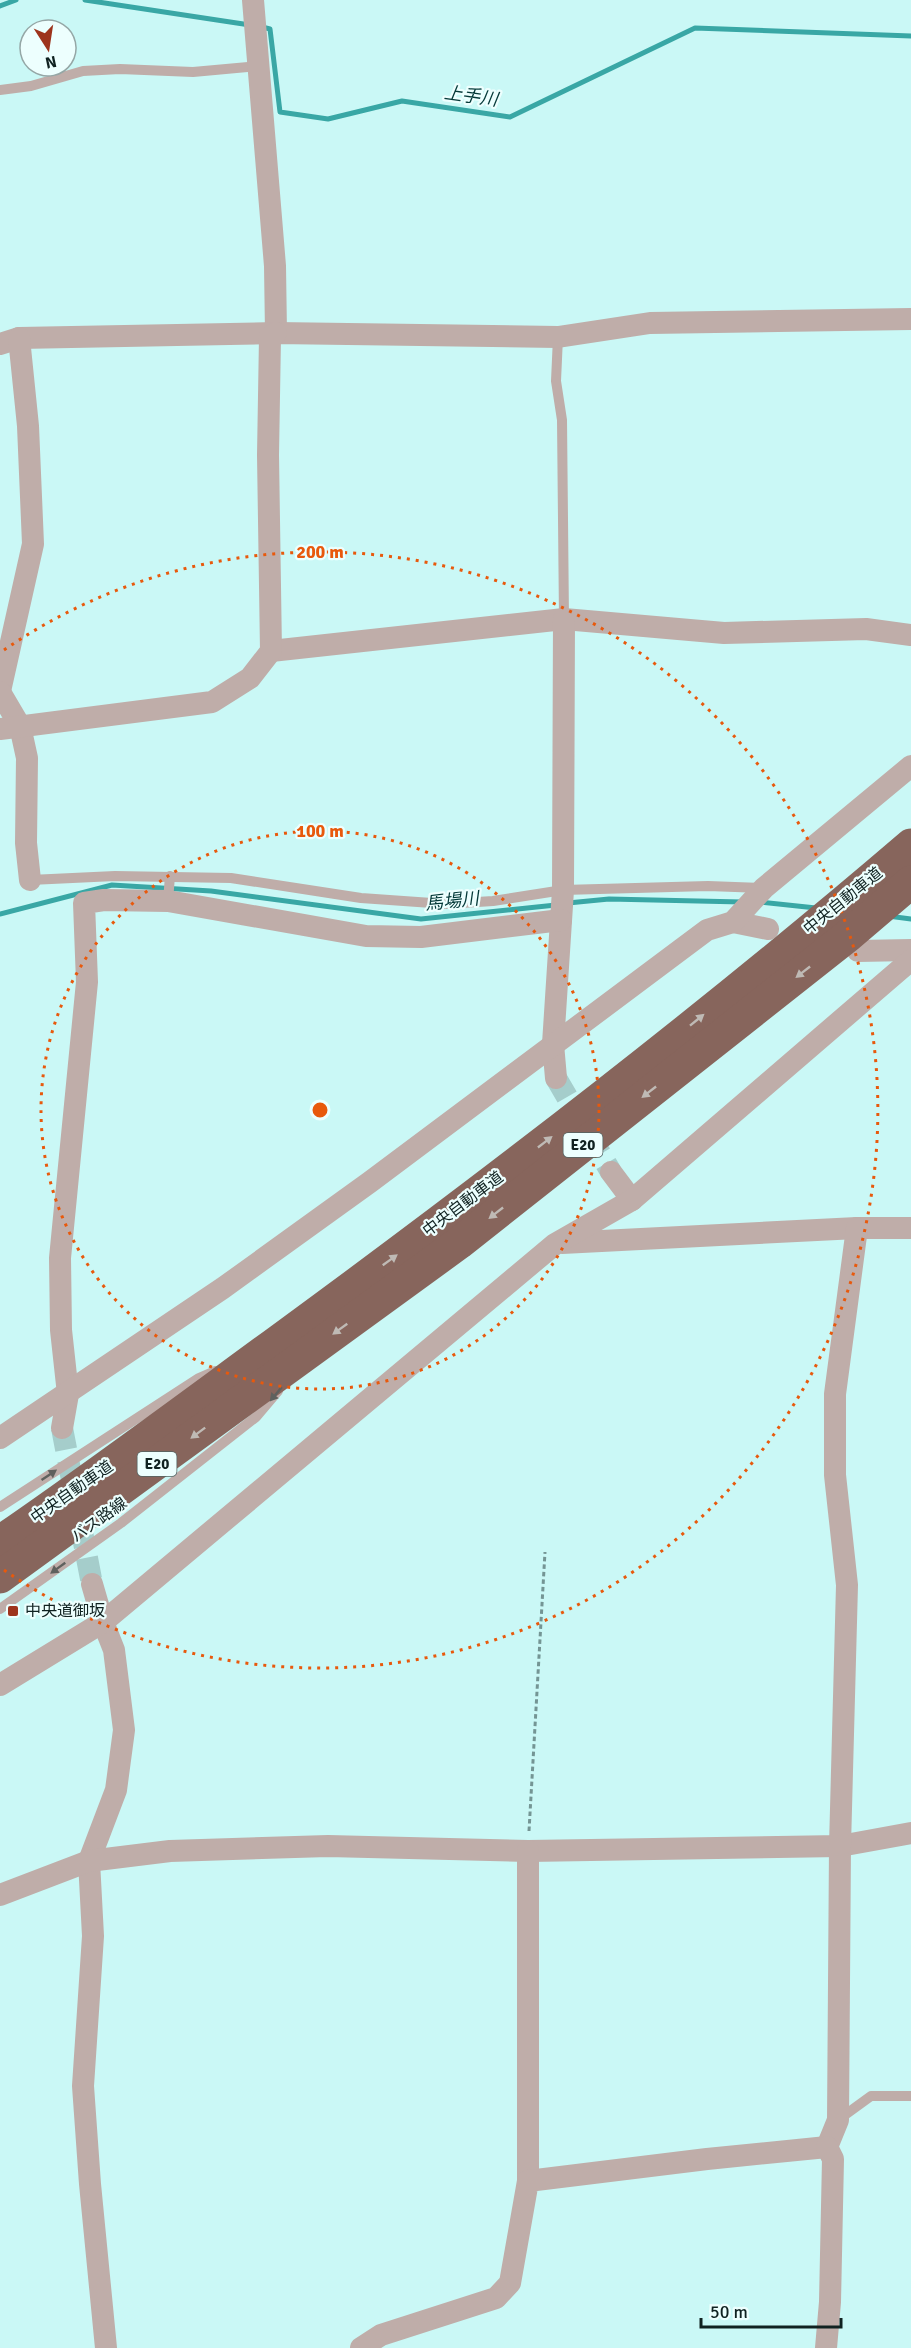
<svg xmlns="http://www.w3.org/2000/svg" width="911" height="2348" viewBox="0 0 911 2348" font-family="Signika,'Noto Sans JP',sans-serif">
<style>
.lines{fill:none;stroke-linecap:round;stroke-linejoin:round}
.stream{stroke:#39a7a5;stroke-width:5}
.minor-tunnel{stroke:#a5cdcb;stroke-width:22;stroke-dasharray:22 11;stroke-linecap:butt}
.path{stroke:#749594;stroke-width:3;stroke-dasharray:4.5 3;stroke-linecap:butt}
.service{stroke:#bfada9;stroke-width:10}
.minor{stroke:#bfada9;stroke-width:22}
.motorway{stroke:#87655c;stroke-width:33}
.oneway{fill:#bfbab5}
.oneway2{fill:#5f615e}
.ring{fill:none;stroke:#e8590c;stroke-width:3;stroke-dasharray:3 6}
.poi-dot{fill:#9d341d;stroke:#edfffe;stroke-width:2}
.labels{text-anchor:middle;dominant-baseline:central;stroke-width:4.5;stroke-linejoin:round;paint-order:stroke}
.shield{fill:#edfffe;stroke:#526463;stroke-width:1.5}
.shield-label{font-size:15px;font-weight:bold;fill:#102221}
.street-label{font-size:16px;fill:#102221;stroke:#edfffe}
.poi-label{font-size:16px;fill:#102221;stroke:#edfffe;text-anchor:start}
.water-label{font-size:18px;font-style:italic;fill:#043938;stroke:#edfffe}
.centre{fill:#e8590c;stroke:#edfffe;stroke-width:3}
.ring-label{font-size:18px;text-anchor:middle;font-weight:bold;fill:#e8590c;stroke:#edfffe;stroke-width:4.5;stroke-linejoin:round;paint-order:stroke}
</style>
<rect width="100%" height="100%" fill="#caf8f6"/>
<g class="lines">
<g class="stream">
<path d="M85,0l165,25"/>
<path d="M0,6l16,-6"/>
<path d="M262,27l8,2 10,83 48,7 74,-18 108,16 185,-89 216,8"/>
<path d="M760,902l56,6"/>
<path d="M568,903l41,-4 133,3"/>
<path d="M0,914l112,-29 99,6 210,28 135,-14"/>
<path d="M888,916l23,3"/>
</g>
<g class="minor-tunnel">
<path d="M556,1078l55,94"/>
<path d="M62,1428l30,156"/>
</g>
<path class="path" d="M529,1831l16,-279"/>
<g class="service">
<path d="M0,90l31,-4 52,-15 37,-2 73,3 65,-6"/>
<path d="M558,337l-2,44 6,39 2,199"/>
<path d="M30,880l85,-4 116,2 130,20 85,6 47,-3 70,-11 145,-4 54,2"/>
<path d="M168,901l2,-25"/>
<path d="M0,1507l199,-129 16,-7"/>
<path d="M0,1609l121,-86 135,-106 22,-26"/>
<path d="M838,2120l33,-24h40"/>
</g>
<g class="minor">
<path d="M253,0l22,266 1,67"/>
<path d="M0,344l19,-6 257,-5 282,4 92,-14 261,-4"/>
<path d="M271,651l293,-32 160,14 142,-4 45,6"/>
<path d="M0,691l33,-147 -5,-118 -9,-88"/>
<path d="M0,692l20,34 7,32 -1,85 4,37"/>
<path d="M0,729l212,-27 38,-24 21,-27 -3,-196 2,-118 6,-4"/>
<path d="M733,922l35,7"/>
<path d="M858,951l53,-1"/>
<path d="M556,1078l-3,-34 10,-154 1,-271"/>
<path d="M611,1172l21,28"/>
<path d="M562,1243l295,-15h54"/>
<path d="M62,1428l6,-34 -7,-64 -1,-72 27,-276 -3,-79 20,-3 64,1 198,35 55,1 140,-17"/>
<path d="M0,1438l223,-150 147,-106 337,-252 26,-8 31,-34 147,-122"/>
<path d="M92,1584l11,38 11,28 10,80 -8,60 -27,71 4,75 -10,150 7,98 16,164"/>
<path d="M0,1685l103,-63 452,-378 77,-44 279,-240"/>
<path d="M0,1895l89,-34 81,-10 158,-5 200,5 312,-5 71,-13"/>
<path d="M827,2147l11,-27 2,-274 7,-261 -12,-110v-81l22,-166"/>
<path d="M528,2181v-330"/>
<path d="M361,2348l20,-13 115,-37 14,-15 18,-102 179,-22 120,-12"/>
<path d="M826,2348l4,-46 3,-143 -6,-12"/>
</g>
<g class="motorway">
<path d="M0,1542c95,-65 187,-134 280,-202 216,-158 428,-321 631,-495"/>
<path d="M0,1577l459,-334 390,-308 62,-53"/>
</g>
</g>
<defs><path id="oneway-solid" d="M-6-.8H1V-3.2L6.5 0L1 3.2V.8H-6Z" transform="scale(1.5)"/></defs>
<g class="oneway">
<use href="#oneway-solid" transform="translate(803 972) rotate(142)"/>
<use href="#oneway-solid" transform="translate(697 1020) rotate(-39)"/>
<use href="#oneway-solid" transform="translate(649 1092) rotate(142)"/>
<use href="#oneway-solid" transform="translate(545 1142) rotate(-38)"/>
<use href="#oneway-solid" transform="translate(496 1213) rotate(142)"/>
<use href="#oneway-solid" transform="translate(390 1260) rotate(-36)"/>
<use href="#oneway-solid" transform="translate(340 1329) rotate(144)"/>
<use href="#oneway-solid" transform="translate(198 1433) rotate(143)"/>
</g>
<g class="oneway2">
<use href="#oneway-solid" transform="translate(276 1394) rotate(130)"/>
<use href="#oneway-solid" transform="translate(49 1475) rotate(-34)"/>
<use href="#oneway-solid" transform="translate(58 1568) rotate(144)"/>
</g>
<g class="ring">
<circle cx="320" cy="1110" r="279"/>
<path d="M4 650A558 558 0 1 1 4 1570"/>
</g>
<rect class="poi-dot" x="7" y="1605" width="12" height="12" rx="3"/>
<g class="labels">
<g class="shield">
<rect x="563.5" y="1133" width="39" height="24" rx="4.5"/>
<rect x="137.5" y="1452" width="39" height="24" rx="4.5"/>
</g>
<g class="shield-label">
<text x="583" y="1145">E20</text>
<text x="157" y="1464">E20</text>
</g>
<g class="street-label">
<text transform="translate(843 901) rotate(-39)">中央自動車道</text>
<text transform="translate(463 1204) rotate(-37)">中央自動車道</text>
<text transform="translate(72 1492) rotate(-35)">中央自動車道</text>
<text transform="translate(99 1520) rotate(-36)">バス路線</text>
</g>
<g class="poi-label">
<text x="25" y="1611">中央道御坂</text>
</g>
<g class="water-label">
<text transform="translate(471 96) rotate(8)">上手川</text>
<text transform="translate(452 901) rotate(-6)">馬場川</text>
</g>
</g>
<circle cx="320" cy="1110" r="9" class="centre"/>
<g class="ring-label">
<text x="320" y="558">200 m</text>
<text x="320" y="837">100 m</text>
</g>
<g transform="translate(48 48) rotate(168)"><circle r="28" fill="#edfffe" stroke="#95a7a6" stroke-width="1.5"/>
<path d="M0-4.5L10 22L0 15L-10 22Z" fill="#9d341d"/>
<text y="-9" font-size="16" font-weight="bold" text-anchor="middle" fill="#102221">N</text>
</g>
<path d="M701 2318v9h140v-9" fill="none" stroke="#102221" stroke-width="3"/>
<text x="710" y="2318" font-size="18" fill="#102221" stroke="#edfffe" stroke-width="4.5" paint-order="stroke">50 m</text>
</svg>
